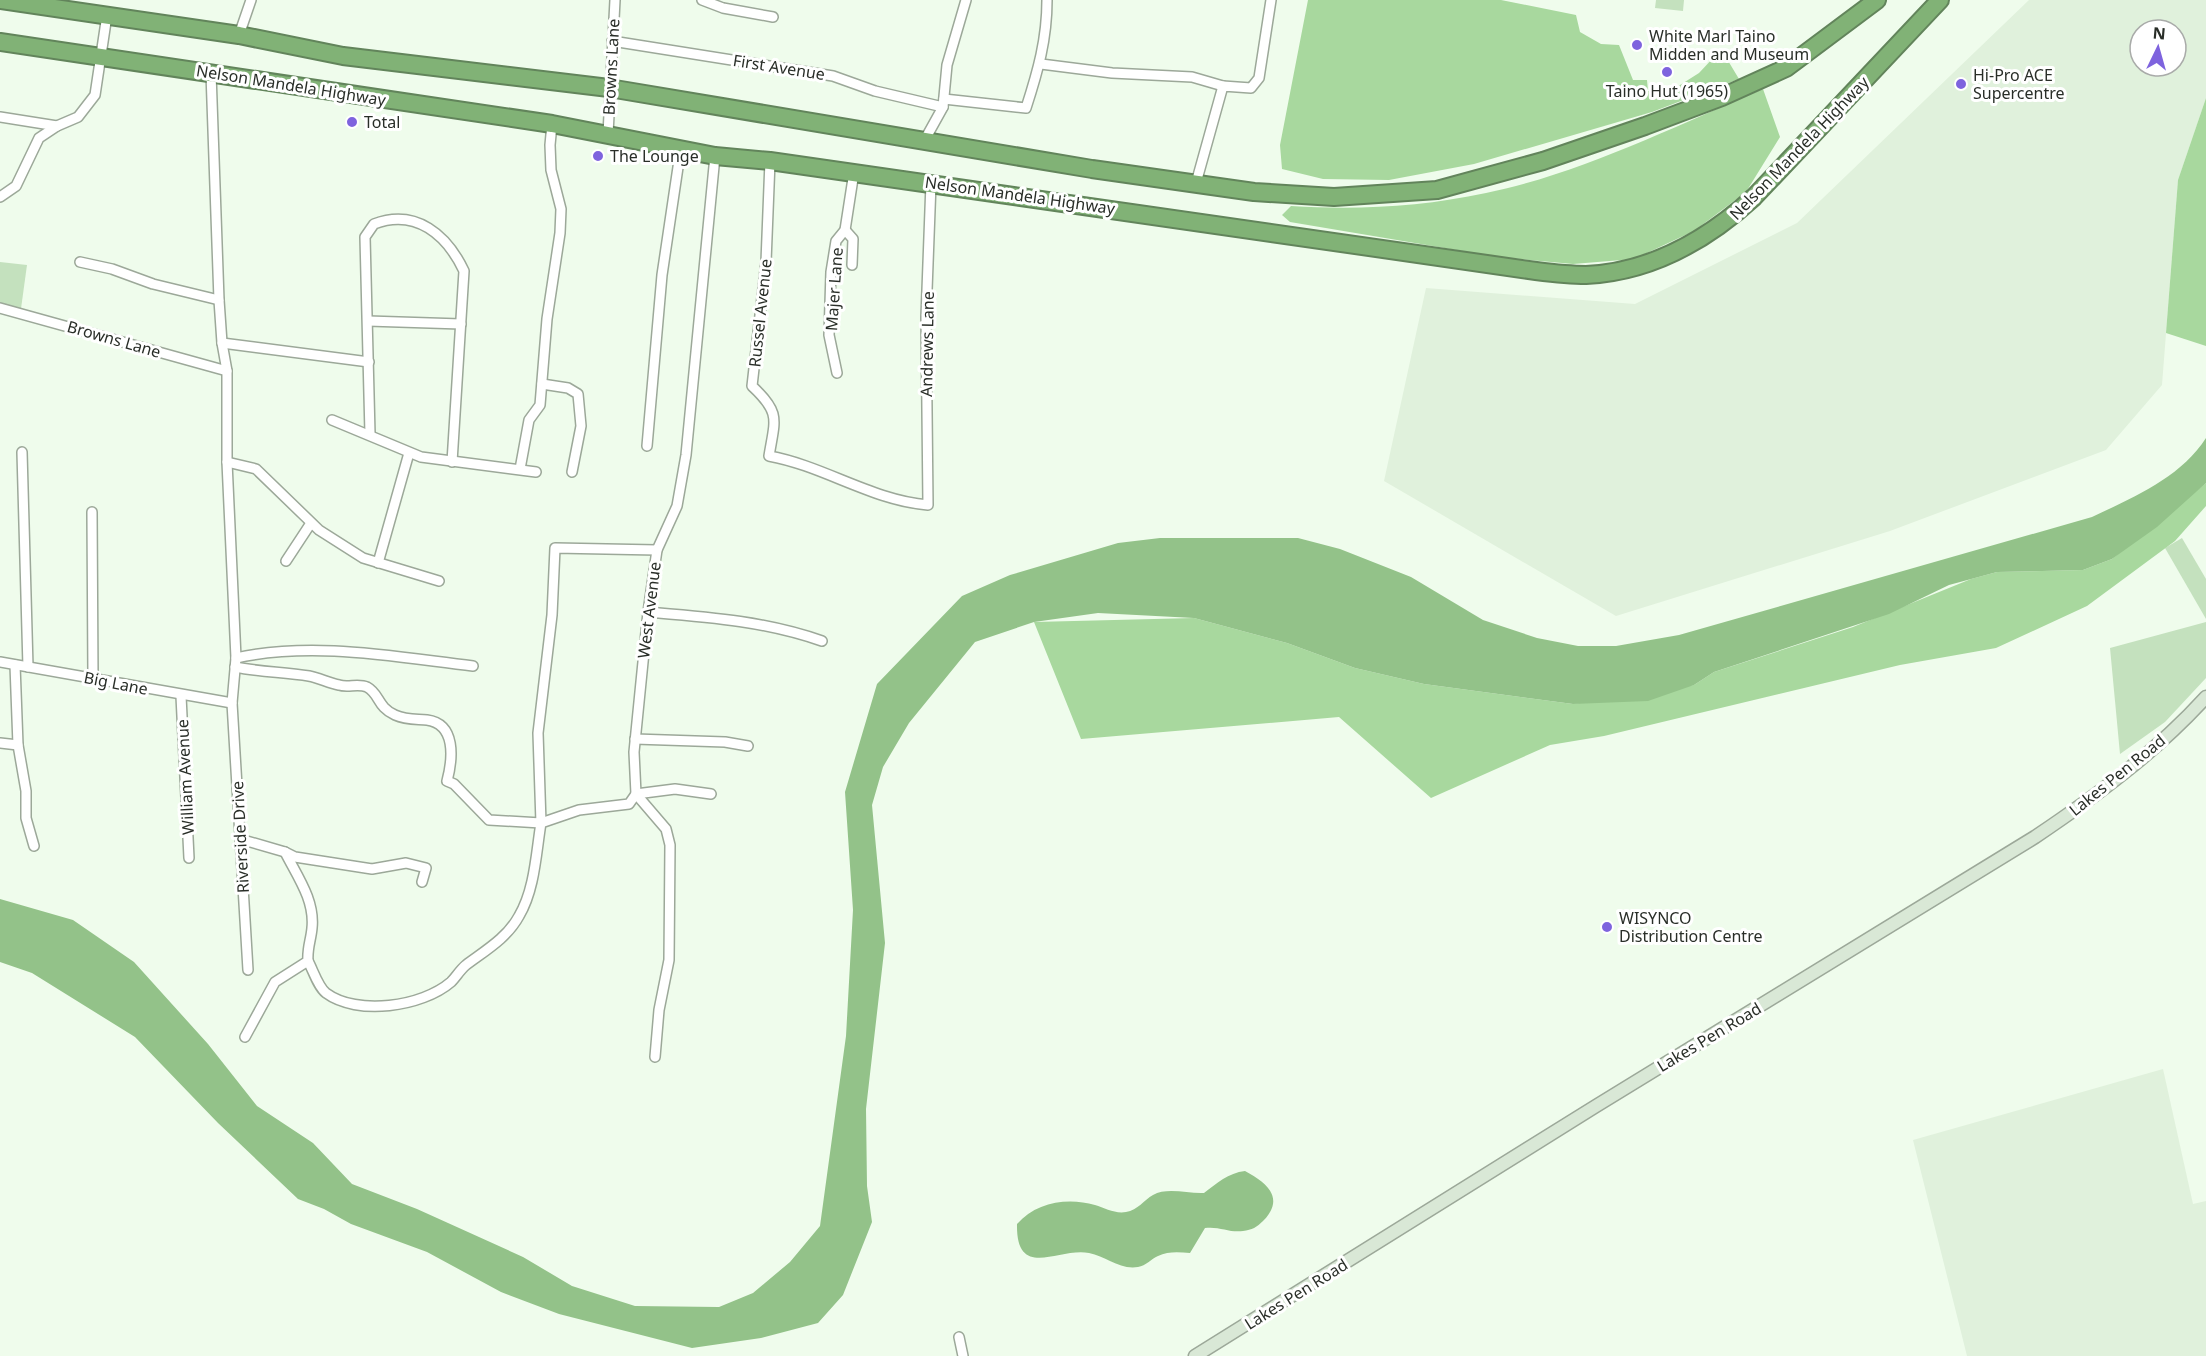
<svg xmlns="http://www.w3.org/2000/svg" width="2206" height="1356" viewBox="0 0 2206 1356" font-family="'Noto Sans',sans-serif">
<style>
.built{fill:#e0f1dc;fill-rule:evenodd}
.green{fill:#c4e1be}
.forest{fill:#a8d89e}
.water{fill:#93c289}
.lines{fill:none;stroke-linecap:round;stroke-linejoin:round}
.street-casing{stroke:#9ca899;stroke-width:12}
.secondary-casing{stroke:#9ca899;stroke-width:15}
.highway-casing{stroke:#62845b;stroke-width:20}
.street{stroke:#fff;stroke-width:9}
.secondary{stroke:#d9e8d6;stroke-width:12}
.highway{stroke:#81b276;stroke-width:16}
.poi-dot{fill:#7e63de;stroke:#fff;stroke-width:2}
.labels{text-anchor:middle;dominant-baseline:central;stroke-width:6;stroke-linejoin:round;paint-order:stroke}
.poi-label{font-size:16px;fill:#292e28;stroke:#fff;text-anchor:start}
.street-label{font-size:16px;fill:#292e28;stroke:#fff}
</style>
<rect width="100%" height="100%" fill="#effcec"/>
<g class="built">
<path d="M2029,0h177v98l-28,82 -16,205 -56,65 -216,81 -274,85 -232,-135 42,-193 209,16 162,-81zM2140,30h36v36h-36z"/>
<path d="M2163,1069l30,135 13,-3v155h-239l-54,-216z"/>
</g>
<g class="green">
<path d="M1656,0h28l-1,11 -28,-3z"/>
<path d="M0,262l27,3 -7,51 -20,-6z"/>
<path d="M2182,538l24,41v40l-41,-71z"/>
<path d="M2206,622v56l-41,44 -45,32 -10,-106z"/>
</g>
<g class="forest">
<path d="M1308,0h193l75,15 4,17 21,12 18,1 14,35h14l1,11 21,1 30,-19 15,-16 13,2 12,20 -87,33 -178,52 -85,16 -66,-1 -41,-10 -2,-24z"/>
<path d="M1763,89l17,48 -34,55 -52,39 -60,28 -61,5 -75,-7 -208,-35 -8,-7 9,-9c66,4 130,1 195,-13 94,-19 189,-67 277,-104z"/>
<path d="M2206,98v248l-40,-13 12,-153z"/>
<path d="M2206,483v23l-31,35 -88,65 -91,42 -96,17 -296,71 -54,9 -119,53 -92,-81 -258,22 -47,-117 160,-4 93,25 68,25 69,16 149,20 121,-19 20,-13 139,-45 118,-48 26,-7 86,-2 29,-11z"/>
</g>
<g class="water">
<path d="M2206,438v45l-49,44 -45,32 -29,11 -86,2 -48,13 -60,29 -175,58 -20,13 -46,16 -75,3 -149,-20 -69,-16 -68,-25 -93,-25 -96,-5 -64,9 -59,20 -66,81 -26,44 -11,38 13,138 -19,166 1,77 5,36 -29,73 -25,28 -57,15 -69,10 -133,-34 -58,-22 -74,-40 -76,-28 -27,-15 -26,-10 -80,-76 -83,-86 -103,-64 -32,-11v-63l73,21 61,42 74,82 49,62 56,37 39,41 65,25 106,48 49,29 63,20 84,1 34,-14 37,-31 30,-36 26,-190 7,-126 -8,-118 32,-108 85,-88 48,-21 108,-32 42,-5h138l42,11 71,28 72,43 54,18 41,8h38l63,-11 413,-118c42,-20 88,-39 114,-79z"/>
<path d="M1245,1171c21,11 41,27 18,50 -6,6 -11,9 -20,10 -13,2 -24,-5 -38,-3l-15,25c-11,-1 -22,-2 -32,3 -7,3 -12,10 -20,11 -19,3 -32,-11 -49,-14 -30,-6 -73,28 -72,-29 19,-22 51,-27 78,-19 10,3 20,9 31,7 12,-2 18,-12 27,-17 14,-8 36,-1 51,-2 13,-10 24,-20 41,-22z"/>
</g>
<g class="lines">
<g class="street-casing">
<g id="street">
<path d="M702,0l21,8 50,9"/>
<path d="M239,35l12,-35"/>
<path d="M612,41l221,35 42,15 68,16"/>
<path d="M1041,64l71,9 80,4 31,9"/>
<path d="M211,73l8,227 3,43 5,28v91l9,196 -4,45 16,267"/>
<path d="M944,99l82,9c12,-37 21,-69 21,-108"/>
<path d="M0,117l57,9"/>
<path d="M608,134l7,-134"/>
<path d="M923,143l20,-36 4,-42 19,-65"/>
<path d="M770,161l-4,101 -14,124c29,27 23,33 17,70 55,10 102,44 159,49l-2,-188 5,-134"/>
<path d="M1196,183l27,-97 28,2 8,-10 12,-78"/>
<path d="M0,197l16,-11 23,-48 18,-12 21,-9 17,-22 12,-80"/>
<path d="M845,230l8,9 -1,26"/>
<path d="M80,262l32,7 41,15 66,16"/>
<path d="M0,308l227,63"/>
<path d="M368,321l93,3"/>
<path d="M222,343l147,19"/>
<path d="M837,373l-8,-38 2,-63 5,-31 9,-11 9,-58"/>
<path d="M542,384l26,4 10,6 3,32 -9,46"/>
<path d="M332,420l89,37 115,15"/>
<path d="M370,434l-5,-197 9,-13c42,-16 73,11 90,47l-12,191"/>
<path d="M647,446l15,-171 19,-128"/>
<path d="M22,452l6,215"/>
<path d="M227,462l29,7 63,61 44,28 76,23"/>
<path d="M520,469l9,-49 11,-15 7,-86 13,-86 1,-24 -10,-39 -1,-25 2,-21"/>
<path d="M92,512l1,166"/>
<path d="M286,561l25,-38"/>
<path d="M378,563l31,-110"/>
<path d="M648,612c60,5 117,9 174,29"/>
<path d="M236,658c78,-17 159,-1 237,8"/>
<path d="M0,662l232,41"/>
<path d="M15,665l3,80 8,46v27l8,28"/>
<path d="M235,667c25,5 50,5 74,9 10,2 20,7 30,9 9,3 19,-2 28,2 13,7 10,20 28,28 11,5 20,4 32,5 29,4 26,38 20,61l7,3 35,36 52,3 -3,-90 14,-118 3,-67 102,2"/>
<path d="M181,696l8,162"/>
<path d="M635,739l90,3 23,4"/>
<path d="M0,743l18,2"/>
<path d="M240,839l45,13 10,5 77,12 34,-6 20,5 -4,14"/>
<path d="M308,961c5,9 10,26 18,32 31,23 96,14 125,-11 5,-5 9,-12 15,-17 20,-15 41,-27 53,-49 16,-27 17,-63 22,-93l38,-13 50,-6 7,-10 39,-5 36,5"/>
<path d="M245,1037l30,-55 33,-21c-1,-13 3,-21 4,-33 3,-28 -15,-52 -27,-76"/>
<path d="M655,1057l4,-47 10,-50 1,-115 -4,-16 -30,-35 -2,-42 14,-140 9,-62 20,-44 9,-51 29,-299"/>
<path d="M959,1337l4,19"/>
</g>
</g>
<g class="secondary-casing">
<path id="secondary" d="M1195,1356l401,-250 439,-269c61,-41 121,-85 171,-140"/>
</g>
<g class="highway-casing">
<g id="highway">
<path d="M0,0l239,35 104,21 266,32 483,81 162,23 80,5 103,-7 106,-29 102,-35 77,-29 64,-29 91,-68"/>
<path d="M0,42l552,82 163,32 55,5 766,110c16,2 34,4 50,4 66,-3 121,-35 168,-78l186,-197"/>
</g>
</g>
<use href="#street" class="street"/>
<use href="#secondary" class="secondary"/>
<use href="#highway" class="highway"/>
</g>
<g class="poi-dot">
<circle cx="1637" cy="45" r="6"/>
<circle cx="1667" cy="72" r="6"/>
<circle cx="1961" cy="84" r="6"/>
<circle cx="352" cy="122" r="6"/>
<circle cx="598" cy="156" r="6"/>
<circle cx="1607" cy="927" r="6"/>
</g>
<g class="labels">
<g class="poi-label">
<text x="1649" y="36">White Marl Taino<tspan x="1649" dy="18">Midden and Museum</tspan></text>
<text x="1973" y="75">Hi-Pro ACE<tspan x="1973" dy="18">Supercentre</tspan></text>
<text x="1667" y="91" text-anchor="middle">Taino Hut (1965)</text>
<text x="364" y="122">Total</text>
<text x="610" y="156">The Lounge</text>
<text x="1619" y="918">WISYNCO<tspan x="1619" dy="18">Distribution Centre</tspan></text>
</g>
<g class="street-label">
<text transform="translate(611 67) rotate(-87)">Browns Lane</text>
<text transform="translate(779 67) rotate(9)">First Avenue</text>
<text transform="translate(291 85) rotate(9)">Nelson Mandela Highway</text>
<text transform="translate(1799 148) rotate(-46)">Nelson Mandela Highway</text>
<text transform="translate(1020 195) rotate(8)">Nelson Mandela Highway</text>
<text transform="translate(834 289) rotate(-86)">Majer Lane</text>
<text transform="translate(760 313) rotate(-84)">Russel Avenue</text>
<text transform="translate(114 339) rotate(16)">Browns Lane</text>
<text transform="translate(927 344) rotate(-89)">Andrews Lane</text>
<text transform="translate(649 610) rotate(-83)">West Avenue</text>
<text transform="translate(116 683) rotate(11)">Big Lane</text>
<text transform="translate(2117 775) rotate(-39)">Lakes Pen Road</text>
<text transform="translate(185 777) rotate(-93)">William Avenue</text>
<text transform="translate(240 837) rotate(-93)">Riverside Drive</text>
<text transform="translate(1709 1037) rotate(-31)">Lakes Pen Road</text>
<text transform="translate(1296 1294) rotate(-32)">Lakes Pen Road</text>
</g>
</g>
<g transform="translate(2158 48) rotate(5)"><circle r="28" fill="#ffffff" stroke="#a9aba9" stroke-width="1.5"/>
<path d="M0-4.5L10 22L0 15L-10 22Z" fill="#7e63de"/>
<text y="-9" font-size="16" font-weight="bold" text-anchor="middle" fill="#292e28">N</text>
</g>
</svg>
